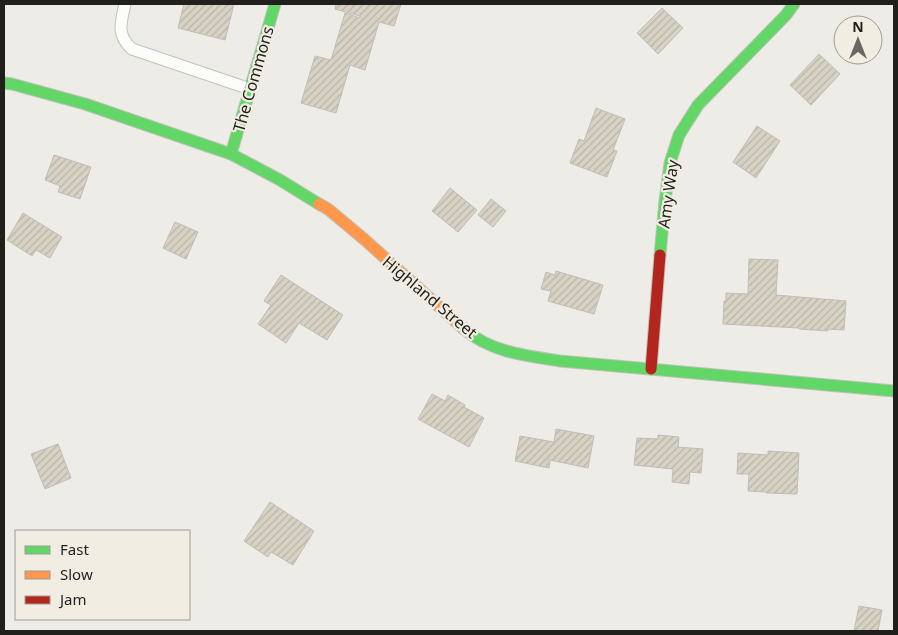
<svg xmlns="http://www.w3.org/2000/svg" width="898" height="635" viewBox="0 0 898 635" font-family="'Noto Sans',sans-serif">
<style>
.building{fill:url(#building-hatch);stroke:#bebdb8}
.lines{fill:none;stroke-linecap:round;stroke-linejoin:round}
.lane-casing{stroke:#c2c1bc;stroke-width:13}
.fast-casing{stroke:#c2c1bc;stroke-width:13}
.slow-casing{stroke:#c2c1bc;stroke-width:13}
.jam-casing{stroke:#c2c1bc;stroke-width:13}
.lane{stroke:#fcfcfb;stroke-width:11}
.fast{stroke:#63d668;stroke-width:11}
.slow{stroke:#ff974d;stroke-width:11}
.jam{stroke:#b3261e;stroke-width:11}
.labels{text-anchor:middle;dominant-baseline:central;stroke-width:4.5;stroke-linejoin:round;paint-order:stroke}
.street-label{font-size:16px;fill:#211f1c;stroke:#f1ede3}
</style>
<defs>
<pattern id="building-hatch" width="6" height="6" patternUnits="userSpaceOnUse" patternTransform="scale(1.25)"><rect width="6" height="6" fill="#d7d2c3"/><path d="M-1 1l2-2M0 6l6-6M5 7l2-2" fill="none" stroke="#b8b4a7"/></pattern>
</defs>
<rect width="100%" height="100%" fill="#eeece6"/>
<g class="building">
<path d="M184,4h50l-9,36 -47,-12z"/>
<path d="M336,4h65l-7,22 -15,-4 -14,48 -15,-5 -14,48 -35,-10 14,-47 16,4 14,-47 15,5v-2l-25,-7z"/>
<path d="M662,8l21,20 -25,26 -21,-21z"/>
<path d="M819,54l21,20 -29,31 -21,-20z"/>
<path d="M596,108l29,11 -12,31 4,1 -10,26 -37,-14 9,-24 5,2z"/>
<path d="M757,126l23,15 -24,37 -23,-16z"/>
<path d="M54,155l37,12 -11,32 -22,-7 2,-6 -15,-6z"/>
<path d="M450,188l27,22 -19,22 -26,-21z"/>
<path d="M491,199l15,12 -13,16 -15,-12z"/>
<path d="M23,213l39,24 -12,21 -14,-8 -4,6 -25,-16z"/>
<path d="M175,222l23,10 -12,27 -23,-11z"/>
<path d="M749,259l29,1 -2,35 70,6 -2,29 -16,-1v2l-29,-2v-1l-76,-4 1,-23h2v-8l22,1z"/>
<path d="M556,271l47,14 -9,29 -46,-13 3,-10 -10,-2 5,-17 9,3z"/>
<path d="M281,275l62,40 -16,25 -28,-17 -13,20 -28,-19 13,-19 -7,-4z"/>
<path d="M432,394l13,7 3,-6 17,10 -1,2 20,11 -15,29 -51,-28z"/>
<path d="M556,429l38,7 -6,32 -38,-8 -1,8 -34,-7 5,-25 34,6z"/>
<path d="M658,435l21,2 -1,10 25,2 -2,24 -11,-1 -1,12 -17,-2 1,-13 -39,-4 3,-27 21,1z"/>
<path d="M58,444l13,34 -26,11 -14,-35z"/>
<path d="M768,451l31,2 -2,41 -31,-1v-1l-18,-1 1,-17h-12l1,-21 30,2z"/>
<path d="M270,502l44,29 -21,34 -22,-13 -3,5 -24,-16z"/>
<path d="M859,606l23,4 -4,21h-24z"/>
</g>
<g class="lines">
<g class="lane-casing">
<path id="lane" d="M125,4c-4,18 -9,31 7,45l118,40"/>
</g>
<g class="fast-casing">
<g id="fast">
<path d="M4,83l8,1 73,20 146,50 49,26 39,24"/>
<path d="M231,154l44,-150"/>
<path d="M660,255l5,-54 5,-38 9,-28 19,-30 88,-90 8,-11"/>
<path d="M464,329c26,23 63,27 96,32l334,30"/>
</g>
</g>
<g class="slow-casing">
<path id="slow" d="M319,204l9,5 37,31 99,89"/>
</g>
<g class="jam-casing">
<path id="jam" d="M651,369l9,-114"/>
</g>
<use href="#lane" class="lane"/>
<use href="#fast" class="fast"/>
<use href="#slow" class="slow"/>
<use href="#jam" class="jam"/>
</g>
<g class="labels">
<g class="street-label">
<text transform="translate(253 79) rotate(-74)">The Commons</text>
<text transform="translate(668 194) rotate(-82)">Amy Way</text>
<text transform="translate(430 297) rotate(40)">Highland Street</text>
</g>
</g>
<rect width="898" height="635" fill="none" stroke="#211f1c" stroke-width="10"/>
<rect x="15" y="530" width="175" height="90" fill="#f1ede3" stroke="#9e9b93"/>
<rect x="25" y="546" width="25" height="8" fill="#63d668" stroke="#9e9b93"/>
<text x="60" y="555" font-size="15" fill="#211f1c">Fast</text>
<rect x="25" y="571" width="25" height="8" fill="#ff974d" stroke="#9e9b93"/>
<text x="60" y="580" font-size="15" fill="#211f1c">Slow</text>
<rect x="25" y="596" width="25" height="8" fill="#b3261e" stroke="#9e9b93"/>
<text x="60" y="605" font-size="15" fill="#211f1c">Jam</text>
<g transform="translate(858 40)"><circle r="24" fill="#f1ede3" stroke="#9e9b93"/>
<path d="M0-4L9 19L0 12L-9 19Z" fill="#696763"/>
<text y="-8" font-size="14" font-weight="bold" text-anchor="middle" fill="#211f1c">N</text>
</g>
</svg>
